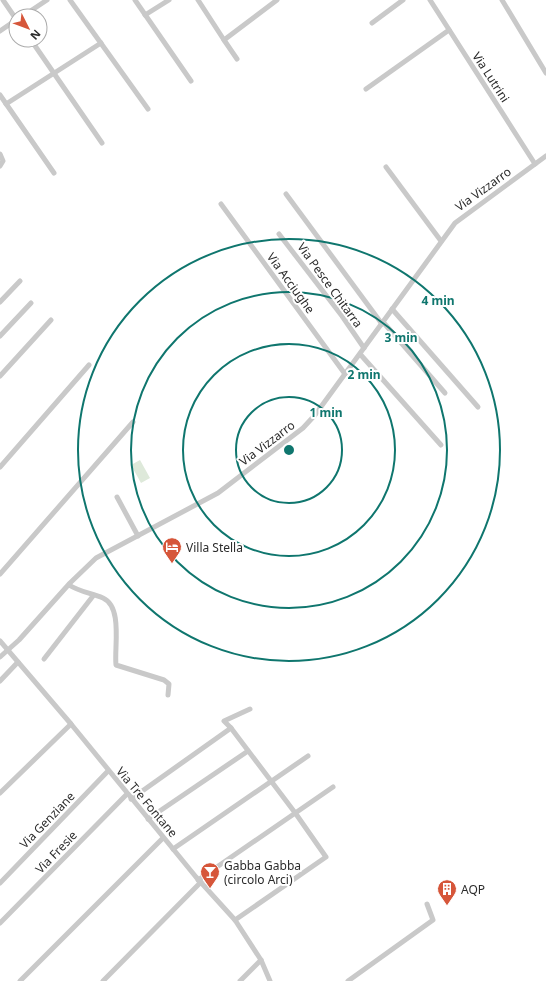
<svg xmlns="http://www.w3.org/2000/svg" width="546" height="981" viewBox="0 0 546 981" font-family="'Noto Sans',sans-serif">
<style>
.pitch{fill:#dee9da}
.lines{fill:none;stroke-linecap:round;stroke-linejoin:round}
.minor{stroke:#c9c9c9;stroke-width:5}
.ring{fill:none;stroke:#0f766e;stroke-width:2}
.labels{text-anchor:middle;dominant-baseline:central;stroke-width:4;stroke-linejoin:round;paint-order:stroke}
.street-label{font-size:12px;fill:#2c2c2c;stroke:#fff}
.poi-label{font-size:12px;fill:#2c2c2c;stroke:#fff;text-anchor:start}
.centre{fill:#0f766e;stroke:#fff;stroke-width:2}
.ring-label{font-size:12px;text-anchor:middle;font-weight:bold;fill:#0f766e;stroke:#fff;stroke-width:4;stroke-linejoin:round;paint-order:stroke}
</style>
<rect width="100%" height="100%" fill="#fff"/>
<path class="pitch" d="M140,460l10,18 -9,5 -10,-18z"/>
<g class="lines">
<g class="minor">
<path d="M3,0l13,19"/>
<path d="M70,0l78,109"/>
<path d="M135,0l56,81"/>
<path d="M198,0l26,40 53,-40"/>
<path d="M430,0l105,164"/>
<path d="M502,0l44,73"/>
<path d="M145,15l24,-15"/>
<path d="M23,16l24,-16"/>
<path d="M372,23l31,-23"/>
<path d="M0,31l16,-11"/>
<path d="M31,40l71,103"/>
<path d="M224,40l13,19"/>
<path d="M366,89l83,-59"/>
<path d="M0,95l54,78"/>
<path d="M6,104l95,-61"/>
<path d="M0,154l3,7 -3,5"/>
<path d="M386,167l55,74"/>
<path d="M286,194l96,130"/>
<path d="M221,204l124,170"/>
<path d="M279,234l63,82 22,32"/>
<path d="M0,302l20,-21"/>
<path d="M392,309l86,98"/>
<path d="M383,322l62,71"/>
<path d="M0,336l31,-33"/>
<path d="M360,354l81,91"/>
<path d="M0,376l51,-56"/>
<path d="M0,467l89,-102"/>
<path d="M117,497l21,39"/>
<path d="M0,574l133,-152"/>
<path d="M69,585c11,7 22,8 34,13 20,9 11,50 13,67l48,15 5,4 -1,11"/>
<path d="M0,641l71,83 125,153 39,43 26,40 9,21"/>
<path d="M0,657l19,-17 51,-57 26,-25 122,-65 85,-65 12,-13 140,-192 91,-67"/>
<path d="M44,659l49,-63"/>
<path d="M0,681l18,-19"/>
<path d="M231,728l65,86 30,43 -91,63"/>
<path d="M0,793l71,-69"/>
<path d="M131,799l100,-71 -7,-7 26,-12"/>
<path d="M148,819l100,-68"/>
<path d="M173,849l135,-93"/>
<path d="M198,880l135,-93"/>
<path d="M0,883l108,-112"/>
<path d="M0,923l127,-129"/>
<path d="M20,981l143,-143"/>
<path d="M103,981l98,-99"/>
<path d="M240,981l21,-21"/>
<path d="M348,981l85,-61 -6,-16"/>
</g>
</g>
<g class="ring">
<circle cx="289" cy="450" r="53"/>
<circle cx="289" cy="450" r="106"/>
<circle cx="289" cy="450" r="158"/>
<circle cx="289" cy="450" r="211"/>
</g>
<defs>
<g id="hotel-pin" transform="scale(1)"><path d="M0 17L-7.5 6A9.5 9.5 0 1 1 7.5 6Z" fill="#d6563a" stroke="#fff"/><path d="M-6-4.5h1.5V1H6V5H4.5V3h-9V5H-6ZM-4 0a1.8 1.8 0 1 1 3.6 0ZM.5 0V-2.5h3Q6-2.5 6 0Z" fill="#fff"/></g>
<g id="bar-pin" transform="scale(1)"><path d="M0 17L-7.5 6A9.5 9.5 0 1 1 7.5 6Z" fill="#d6563a" stroke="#fff"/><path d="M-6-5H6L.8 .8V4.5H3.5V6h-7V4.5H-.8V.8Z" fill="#fff"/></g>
<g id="building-pin" transform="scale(1)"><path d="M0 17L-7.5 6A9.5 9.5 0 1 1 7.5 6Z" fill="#d6563a" stroke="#fff"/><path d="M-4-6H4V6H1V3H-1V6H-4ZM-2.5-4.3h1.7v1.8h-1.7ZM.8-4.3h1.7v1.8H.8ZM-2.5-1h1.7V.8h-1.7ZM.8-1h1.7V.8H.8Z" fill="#fff"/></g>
</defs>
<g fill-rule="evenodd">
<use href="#hotel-pin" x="172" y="547"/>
<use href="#bar-pin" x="210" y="872"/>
<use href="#building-pin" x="447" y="889"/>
</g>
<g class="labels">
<g class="street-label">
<text transform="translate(491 77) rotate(57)">Via Lutrini</text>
<text transform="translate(483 189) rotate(-36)">Via Vizzarro</text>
<text transform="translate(291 283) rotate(54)">Via Acciughe</text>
<text transform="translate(330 285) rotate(54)">Via Pesce Chitarra</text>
<text transform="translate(267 443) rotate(-37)">Via Vizzarro</text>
<text transform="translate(147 802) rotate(50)">Via Tre Fontane</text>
<text transform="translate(47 820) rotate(-46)">Via Genziane</text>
<text transform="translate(56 852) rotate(-46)">Via Fresie</text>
</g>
<g class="poi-label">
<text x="186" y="547">Villa Stella</text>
<text x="224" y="865">Gabba Gabba<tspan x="224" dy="14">(circolo Arci)</tspan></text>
<text x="461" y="889">AQP</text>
</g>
</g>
<circle cx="289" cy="450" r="6" class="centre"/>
<g class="ring-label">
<text x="438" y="305">4 min</text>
<text x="401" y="342">3 min</text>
<text x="364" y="379">2 min</text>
<text x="326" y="417">1 min</text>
</g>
<g transform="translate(28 28) rotate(132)"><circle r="19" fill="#ffffff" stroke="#ababab"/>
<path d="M0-3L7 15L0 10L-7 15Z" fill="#d6563a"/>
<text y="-6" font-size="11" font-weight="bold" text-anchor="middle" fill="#2c2c2c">N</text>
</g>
</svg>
